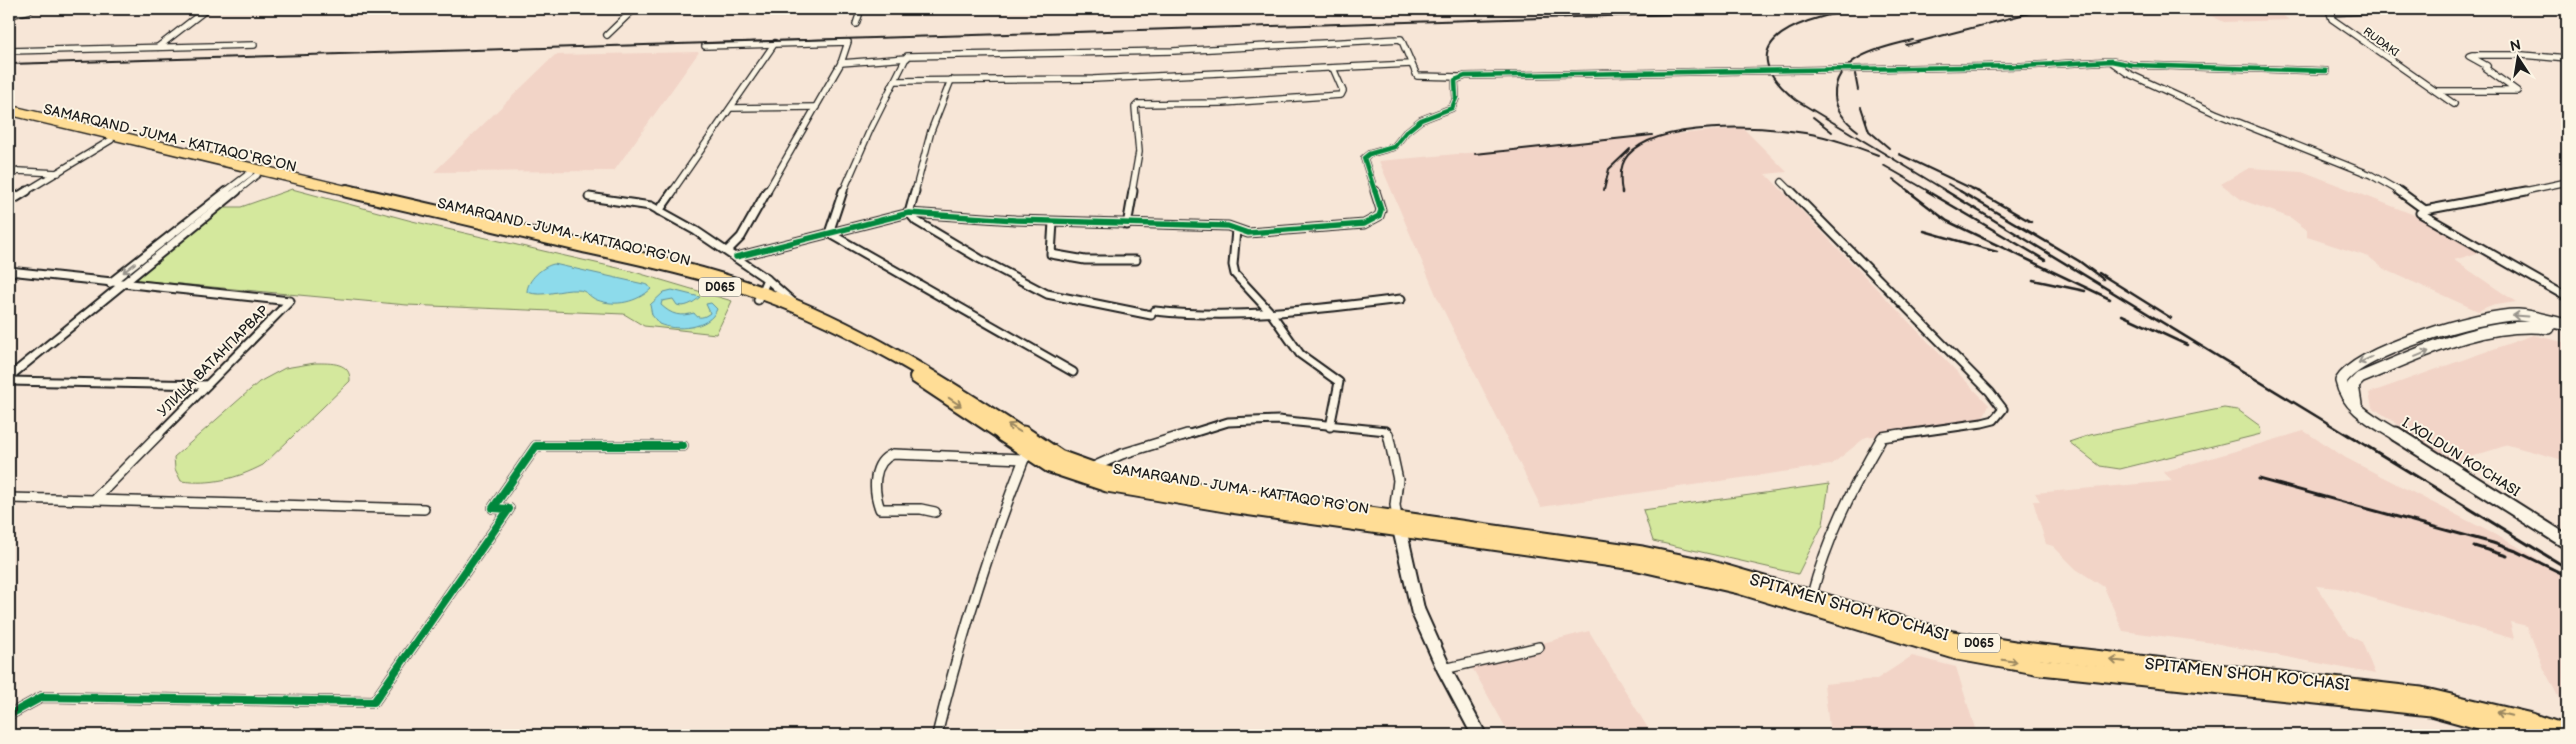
<svg xmlns="http://www.w3.org/2000/svg" width="2576" height="744" viewBox="0 0 2576 744" font-family="'Balsamiq Sans',sans-serif">
<style>
.built{fill:#f2d4c7}
.green{fill:#d4e89d;stroke:#78825c}
.water{fill:#8ddbeb;stroke:#608f98}
.lines{fill:none;stroke-linecap:round;stroke-linejoin:round}
.street-far2-casing{stroke:#1c1c1c;stroke-width:8}
.street-far1-casing{stroke:#1c1c1c;stroke-width:11}
.street-casing{stroke:#1c1c1c;stroke-width:12}
.secondary-far2-casing{stroke:#1c1c1c;stroke-width:11}
.secondary-far1-casing{stroke:#1c1c1c;stroke-width:14}
.secondary-casing{stroke:#1c1c1c;stroke-width:17}
.primary-far2-casing{stroke:#1c1c1c;stroke-width:12}
.primary-far1-casing{stroke:#1c1c1c;stroke-width:16}
.primary-casing{stroke:#1c1c1c;stroke-width:19}
.street-far2{stroke:#fcf5e5;stroke-width:5.5}
.street-far1{stroke:#fcf5e5;stroke-width:7}
.street{stroke:#fcf5e5;stroke-width:9}
.secondary-far2{stroke:#fcf5e5;stroke-width:8}
.secondary-far1{stroke:#fcf5e5;stroke-width:11}
.secondary{stroke:#fcf5e5;stroke-width:13}
.primary-far2{stroke:#ffdd96;stroke-width:9}
.primary-far1{stroke:#ffdd96;stroke-width:12}
.primary{stroke:#ffdd96;stroke-width:15}
.rail-far2{stroke:#1c1c1c;stroke-width:2}
.rail-far1{stroke:#1c1c1c;stroke-width:2.5}
.rail{stroke:#1c1c1c;stroke-width:3}
.cycleway-far2-casing{stroke:#fcf5e5;stroke-width:7}
.cycleway-far1-casing{stroke:#fcf5e5;stroke-width:9}
.cycleway-casing{stroke:#fcf5e5;stroke-width:11}
.cycleway-far2{stroke:#00873e;stroke-width:4.5}
.cycleway-far1{stroke:#00873e;stroke-width:5.5}
.cycleway{stroke:#00873e;stroke-width:8}
.oneway{stroke:#97938b}
.oneway2{stroke:#99865f}
.labels{text-anchor:middle;dominant-baseline:central;stroke-width:4;stroke-linejoin:round;paint-order:stroke}
.far-street-label{font-size:11px;fill:#1c1c1c;stroke:#fcf5e5}
.shield{fill:#fcf5e5;stroke:#5f5d58;stroke-width:1}
.shield-label{font-size:12px;font-weight:bold;fill:#1c1c1c}
.street-label{font-size:14px;fill:#1c1c1c;stroke:#fcf5e5}
.near-street-label{font-size:16px;fill:#1c1c1c;stroke:#fcf5e5}
</style>
<rect width="100%" height="100%" fill="#f7e6d7"/>
<filter id="ink" filterUnits="userSpaceOnUse"><feTurbulence type="fractalNoise" baseFrequency=".02" numOctaves="2"/><feDisplacementMap in="SourceGraphic" scale="10" xChannelSelector="R" yChannelSelector="G"/><feConvolveMatrix kernelMatrix="1 2 1 2 8 2 1 2 1" color-interpolation-filters="sRGB"/></filter>
<g filter="url(#ink)">
<g class="built">
<path d="M2197,9h78l14,11 -65,2z"/>
<path d="M699,52l-85,119 -180,1 121,-117z"/>
<path d="M1743,128l44,44 -21,2 223,231 -8,17 -115,15 -35,28 -290,42 -104,-210 -58,-136z"/>
<path d="M2249,168l53,3 110,43 69,38 -27,8 62,42 -27,4 -11,5 -94,-42 -15,-12 -62,-20v-7l-16,-12 -49,-18 -21,-16z"/>
<path d="M2533,335l34,8v118l-59,-16 -54,17 -82,-55 -3,-14z"/>
<path d="M2304,431l42,27 169,87 52,32v137l-23,-45 -17,-43 -17,-4 4,17 -176,-51 -22,-2 32,49 14,7 13,32 -161,-31 -91,-12 -19,-44 -28,-18 -23,-23 -7,-2 -13,-43h7l-5,-8 138,-12 -10,-9z"/>
<path d="M1589,631l63,104h-142l-41,-73z"/>
<path d="M1912,656l44,11 21,68h-147l-6,-51 53,-5z"/>
</g>
<g class="green">
<path d="M292,189l120,32 219,50 101,30 -16,33 -72,-8 -20,-12 -217,-9 -271,-25 85,-73h20z"/>
<path d="M315,363c16,0 36,-1 35,18l-87,84c-27,14 -52,20 -82,16l-6,-12 -1,-12 85,-75 26,-14z"/>
<path d="M2224,408l14,2 22,16 1,8 -141,35 -20,-3 -31,-24 21,-7z"/>
<path d="M1829,484l-6,40 -25,50 -145,-33 -10,-31z"/>
</g>
<g class="water">
<path d="M554,264l94,21 3,4c-14,13 -35,18 -54,11 -8,-3 -10,-10 -20,-10 -17,-1 -33,8 -50,2 0,-12 16,-26 27,-28z"/>
<path d="M672,290l28,7c-7,6 -15,11 -23,8l-4,-6 -11,2 -1,4c11,10 19,12 33,8 4,7 11,4 16,0l-4,-9 5,-1 6,6c-8,21 -42,22 -58,15l-7,-9 -2,-10 14,-13z"/>
</g>
<g class="lines">
<g class="street-far2-casing">
<g id="street-far2">
<path d="M2397,9l-67,4 2,6 122,85"/>
<path d="M856,24l5,-15"/>
<path d="M607,35l27,-26"/>
<path d="M705,46l143,-4 -7,21 -74,129"/>
<path d="M158,47l49,-38"/>
<path d="M9,51l245,-6"/>
<path d="M841,63l66,-5"/>
<path d="M2113,63l14,10 88,40 156,62 30,17"/>
<path d="M895,81l198,-2 318,-15"/>
<path d="M2436,91h81l-32,-23 2,-2 -18,-10 3,-1h50l45,4"/>
<path d="M732,108l84,-1"/>
<path d="M9,176l9,-5 40,2"/>
<path d="M1782,182l10,10"/>
<path d="M25,192l86,-52"/>
<path d="M225,192l25,-19"/>
<path d="M236,192l21,-17"/>
<path d="M672,192l103,-149"/>
<path d="M843,192l27,-62 37,-74 266,-5 228,-12 16,37 42,1"/>
<path d="M915,192l16,-61 20,-51"/>
<path d="M1132,192l7,-40 -4,-45 3,-3 85,-1 118,-8 2,-4 -10,-23"/>
<path d="M1375,192l-11,-34 5,-4 25,-7 12,-15 15,-12 31,-12 4,-10 -1,-18 10,-4 556,-10 90,-5 21,4 194,6"/>
<path d="M2520,192l47,-10"/>
</g>
</g>
<g class="street-far1-casing">
<g id="street-far1">
<path d="M843,191l-14,42 244,139"/>
<path d="M915,191l-6,22 7,8 64,38 67,35 104,21"/>
<path d="M1791,191l199,201 13,17 -9,11 -12,3 -90,13"/>
<path d="M2399,191l26,19"/>
<path d="M2526,191l-101,19 -5,3 147,84"/>
<path d="M589,197l62,9 45,25 71,48 -9,21"/>
<path d="M9,202l18,-11"/>
<path d="M659,211l14,-20"/>
<path d="M1053,222l-2,32 34,6h51"/>
<path d="M1127,225l6,-34"/>
<path d="M1236,230l-3,35 2,9 36,39 29,41 39,28 -9,45"/>
<path d="M727,251l14,-14 26,-46"/>
<path d="M736,257l173,-44 106,7 213,6 20,7 116,-9 15,-8 2,-6 -6,-19"/>
<path d="M9,271l281,30 -133,135"/>
<path d="M767,279l27,24"/>
<path d="M110,283l117,-92"/>
<path d="M1155,311c83,9 164,-2 246,-12"/>
<path d="M9,377l228,-186"/>
<path d="M9,381l198,4"/>
<path d="M1183,436l45,-14 50,-2 108,11 2,5"/>
</g>
</g>
<g class="street-casing">
<g id="street">
<path d="M1388,434l10,46 -3,25 2,13"/>
<path d="M1091,468l31,-14 65,-20"/>
<path d="M9,498l85,2 65,-66"/>
<path d="M94,500l330,9"/>
<path d="M935,512l-14,-3h-41c-7,-19 -8,-47 13,-55l131,5"/>
<path d="M1811,598c16,-60 40,-108 71,-161l19,-3"/>
<path d="M1444,669l95,-22"/>
<path d="M9,715l33,-18 332,5 135,-193 -16,-1 43,-62h147"/>
<path d="M937,735c23,-95 51,-185 87,-276l7,-7"/>
</g>
</g>
<g class="secondary-far2-casing">
<path id="secondary-far2" d="M9,14l20,-5"/>
</g>
<g class="secondary-far1-casing">
<g id="secondary-far1">
<path d="M2356,404l-3,-19 7,-7c61,-25 121,-57 189,-50"/>
<path d="M2398,436c-22,-14 -51,-27 -57,-55 17,-30 141,-67 177,-66 16,1 33,7 49,10"/>
</g>
</g>
<g class="secondary-casing">
<g id="secondary">
<path d="M2396,434l171,108"/>
<path d="M1398,522l20,89 26,58 35,66"/>
</g>
</g>
<g class="primary-far2-casing">
<path id="primary-far2" d="M9,110l343,82"/>
</g>
<g class="primary-far1-casing">
<g id="primary-far1">
<path d="M347,191c79,18 157,36 236,55 60,13 121,26 179,47 94,34 179,88 263,143"/>
<path d="M916,377l89,59"/>
</g>
</g>
<g class="primary-casing">
<g id="primary">
<path d="M1003,434l47,31 57,19 124,21 403,57 105,24 219,66 83,15 390,41 98,27"/>
<path d="M1023,434l36,24 39,14 62,13 482,69 67,14 243,71 62,10 407,46 110,26 36,12"/>
</g>
</g>
<use href="#street-far2" class="street-far2"/>
<use href="#street-far1" class="street-far1"/>
<use href="#street" class="street"/>
<use href="#secondary-far2" class="secondary-far2"/>
<use href="#secondary-far1" class="secondary-far1"/>
<use href="#secondary" class="secondary"/>
<use href="#primary-far2" class="primary-far2"/>
<use href="#primary-far1" class="primary-far1"/>
<use href="#primary" class="primary"/>
<g class="rail-far2">
<path d="M1864,9c-52,6 -145,30 -68,91l152,92"/>
<path d="M2136,9l50,4"/>
<path d="M1858,11l32,-2"/>
<path d="M1906,45l135,-35"/>
<path d="M9,64l1830,-55"/>
<path d="M1855,74l3,16"/>
<path d="M1861,107l8,24 20,17"/>
<path d="M1813,117l19,15"/>
<path d="M1858,131c-11,-8 -22,-20 -23,-35 -2,-39 48,-49 78,-56"/>
<path d="M1475,154l177,-19"/>
<path d="M1899,154l80,38"/>
<path d="M1883,165l47,27"/>
<path d="M1893,179l17,13"/>
<path d="M1948,184l14,8"/>
<path d="M1604,190l5,-21 21,-20"/>
<path d="M1622,192c-2,-11 -3,-27 6,-37 31,-35 133,-29 177,-22 25,4 49,13 73,22"/>
</g>
<g class="rail-far1">
<path d="M1622,191v2"/>
<path d="M1908,191l39,30 163,78"/>
<path d="M1927,191l118,69"/>
<path d="M1946,191l403,245"/>
<path d="M1960,191l119,70 24,18"/>
<path d="M1977,191l54,31"/>
<path d="M1924,231l73,21"/>
<path d="M2099,273l72,45"/>
<path d="M2033,280l52,11"/>
<path d="M2122,315l65,30"/>
</g>
<g class="rail">
<path d="M2347,434l220,134"/>
<path d="M2259,479l234,64 23,8 51,25"/>
<path d="M2474,546l33,10"/>
</g>
<g class="cycleway-far2-casing">
<path id="cycleway-far2" d="M1375,192l-11,-34 5,-4 25,-7 12,-15 15,-12 31,-12 4,-10 -1,-18 10,-4 556,-10 90,-5 21,4 194,6"/>
</g>
<g class="cycleway-far1-casing">
<path id="cycleway-far1" d="M736,257l173,-44 106,7 213,6 20,7 116,-9 15,-8 2,-6 -6,-19"/>
</g>
<g class="cycleway-casing">
<path id="cycleway" d="M9,715l33,-18 332,5 135,-193 -16,-1 43,-62h147"/>
</g>
<use href="#cycleway-far2" class="cycleway-far2"/>
<use href="#cycleway-far1" class="cycleway-far1"/>
<use href="#cycleway" class="cycleway"/>
</g>
<defs><path id="oneway-shaft" d="M-6 0H5M1.5-3L5.5 0L1.5 3" fill="none" stroke-width="1.6" stroke-linecap="round" stroke-linejoin="round" transform="scale(1.25)"/></defs>
<g class="oneway">
<use href="#oneway-shaft" transform="translate(129 268) rotate(142)"/>
<use href="#oneway-shaft" transform="translate(2520 316) rotate(-176)"/>
<use href="#oneway-shaft" transform="translate(2422 354) rotate(-22)"/>
<use href="#oneway-shaft" transform="translate(2365 360) rotate(156)"/>
</g>
<g class="oneway2">
<use href="#oneway-shaft" transform="translate(955 402) rotate(34)"/>
<use href="#oneway-shaft" transform="translate(1014 428) rotate(-148)"/>
<use href="#oneway-shaft" transform="translate(2010 661) rotate(10)"/>
<use href="#oneway-shaft" transform="translate(2118 661) rotate(-174)"/>
<use href="#oneway-shaft" transform="translate(2504 714) rotate(-166)"/>
</g>
</g>
<g class="labels">
<g class="far-street-label">
<text transform="translate(2381 42) rotate(36)">RUDAKI</text>
</g>
<g class="shield">
<rect x="699" y="277.5" width="42" height="19" rx="4"/>
<rect x="1958" y="633.5" width="42" height="19" rx="4"/>
</g>
<g class="shield-label">
<text x="720" y="287">D065</text>
<text x="1979" y="643">D065</text>
</g>
<g class="street-label">
<text transform="translate(170 138) rotate(13)">SAMARQAND - JUMA - KATTAQO‘RG‘ON</text>
<text transform="translate(564 232) rotate(13)">SAMARQAND - JUMA - KATTAQO‘RG‘ON</text>
<text transform="translate(213 361) rotate(-45)">УЛИЦА ВАТАНПАРВАР</text>
<text transform="translate(2461 457) rotate(32)">I. XOLDUN KO'CHASI</text>
<text transform="translate(1241 489) rotate(9)">SAMARQAND - JUMA - KATTAQO‘RG‘ON</text>
</g>
<g class="near-street-label">
<text transform="translate(1849 608) rotate(16)">SPITAMEN SHOH KO'CHASI</text>
<text transform="translate(2247 675) rotate(6)">SPITAMEN SHOH KO'CHASI</text>
</g>
</g>
<rect width="2576" height="744" fill="none" stroke="#fcf5e5" stroke-width="30"/>
<rect x="15" y="15" width="2546" height="714" fill="none" stroke="#1c1c1c" stroke-width="2" filter="url(#ink)"/>
<g transform="translate(2518 58) rotate(348)" stroke="#fcf5e5" stroke-width="4" paint-order="stroke">
<path d="M0-4L9 19L0 12L-9 19Z" fill="#1c1c1c"/>
<text y="-8" font-size="14" font-weight="bold" text-anchor="middle" fill="#1c1c1c">N</text>
</g>
</svg>
